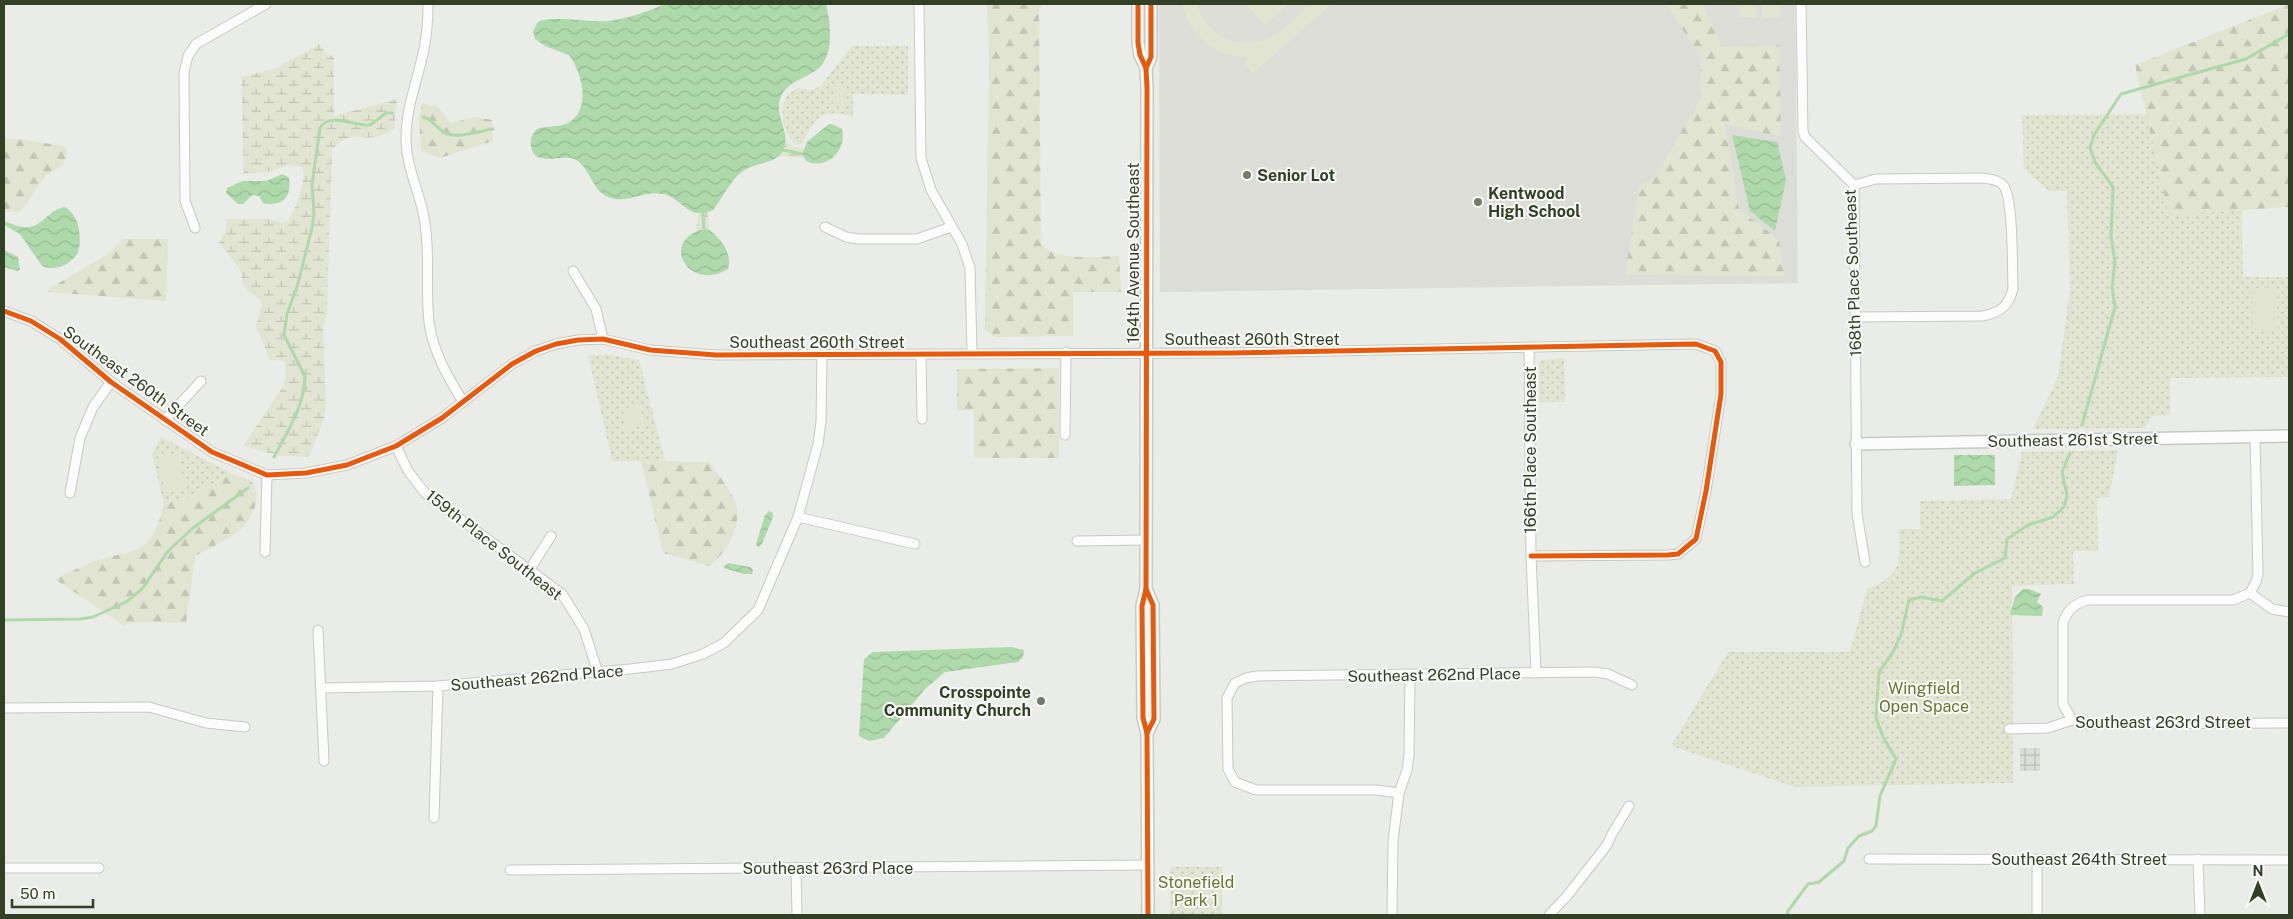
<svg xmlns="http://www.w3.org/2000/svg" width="2293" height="919" viewBox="0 0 2293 919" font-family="'Public Sans',sans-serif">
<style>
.built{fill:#dbddd6}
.industrial{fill:url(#industrial-grid)}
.grass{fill:url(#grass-dots)}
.forest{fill:url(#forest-firs)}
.wetland{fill:url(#wetland-marsh)}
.garden{fill:#e2e4d2}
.water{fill:url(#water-waves)}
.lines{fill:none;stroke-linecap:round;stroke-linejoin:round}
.stream{stroke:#aed9aa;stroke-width:3}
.minor-casing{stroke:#c7c9c5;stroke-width:11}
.tertiary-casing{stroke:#c7c9c5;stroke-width:14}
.minor{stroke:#fcfcfc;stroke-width:9}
.tertiary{stroke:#fcfcfc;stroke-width:11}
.cycleway-casing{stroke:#f9faf7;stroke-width:8}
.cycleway{stroke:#e8590c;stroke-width:5}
.poi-dot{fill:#727c69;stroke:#f9faf7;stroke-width:2}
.labels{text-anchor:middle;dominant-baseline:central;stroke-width:4;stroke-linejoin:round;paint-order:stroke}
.poi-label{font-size:16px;font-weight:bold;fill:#324025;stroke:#f9faf7;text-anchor:start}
.street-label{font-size:16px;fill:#324025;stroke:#f9faf7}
.park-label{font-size:16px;fill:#6a7630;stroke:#f9faf7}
</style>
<defs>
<pattern id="industrial-grid" width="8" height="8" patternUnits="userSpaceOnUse" patternTransform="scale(1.25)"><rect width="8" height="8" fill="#dbddd6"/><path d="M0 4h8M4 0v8" fill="none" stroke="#bcbfb8"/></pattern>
<pattern id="grass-dots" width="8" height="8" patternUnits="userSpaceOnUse" patternTransform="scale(1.25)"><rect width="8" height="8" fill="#e2e4d2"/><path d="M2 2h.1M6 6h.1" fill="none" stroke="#c2c5b4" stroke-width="1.8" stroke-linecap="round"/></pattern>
<pattern id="forest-firs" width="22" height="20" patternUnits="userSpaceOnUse" patternTransform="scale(1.25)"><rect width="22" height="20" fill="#e2e4d2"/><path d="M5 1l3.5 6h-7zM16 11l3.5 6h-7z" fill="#c2c5b4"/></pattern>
<pattern id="wetland-marsh" width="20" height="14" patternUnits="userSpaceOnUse" patternTransform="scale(1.25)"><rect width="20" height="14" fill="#e2e4d2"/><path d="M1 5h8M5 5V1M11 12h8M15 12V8" fill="none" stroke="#c2c5b4"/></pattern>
<pattern id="water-waves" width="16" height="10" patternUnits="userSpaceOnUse" patternTransform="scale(1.25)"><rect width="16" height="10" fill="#aed9aa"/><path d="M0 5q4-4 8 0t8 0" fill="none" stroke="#96bb92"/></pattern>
</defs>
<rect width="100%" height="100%" fill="#eaece8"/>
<path class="built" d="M1159,4h636l3,279 -638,9z"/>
<rect class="industrial" x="2020" y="748" width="20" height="23"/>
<g class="grass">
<path d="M852,46h56v49l-55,-1v22c-35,-7 -35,0 -52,28l-5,1c-15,-12 -22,-50 3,-57l12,2 9,-3z"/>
<path d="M2239,114l4,163h46v100l-119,1v37l-18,1 -7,12 -112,1 25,-52 12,-87 -3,-99h-19l-24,-23 -2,-53z"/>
<path d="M588,355h22l29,5 26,101h-53z"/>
<path d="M1564,358l1,44h-26v-37l2,-5z"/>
<path d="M161,437l70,36 -39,23 -28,8 -12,-49z"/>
<path d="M2118,450l-9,47 -12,1 1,53h-25l1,33 -62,2 1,197 -218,4 -124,-41 57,-94h122l17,-63c35,-13 33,-26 32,-60h21v-28l91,-2 11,-47z"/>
<rect x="1170" y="867" width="52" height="48"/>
</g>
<g class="forest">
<path d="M987,4h55l-3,6 2,234c19,19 52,12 78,12l2,36h-48v44l-79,1 -9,-8 4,-270z"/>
<path d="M1666,4h37l19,43 57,-2 2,92 -56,-13 14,85 40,31 6,36 -160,-1 14,-90 15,-7 47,-80 -1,-42z"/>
<path d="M2289,4v203l-120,8 -34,-150z"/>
<path d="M422,103l16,4 12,16 26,-6 16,3 1,21 -53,17 -19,-7 -2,-33z"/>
<path d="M4,139h14l46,7 3,3 -1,9 -4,8 -17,10 -20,30 -7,6 -14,-1z"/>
<path d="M123,239h45l-2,62 -118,-9 2,-4 57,-33z"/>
<path d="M1059,368v90h-85v-48h-17v-41z"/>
<path d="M641,461l68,1c8,11 27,34 28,46 3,22 -11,44 -27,58l-47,-13z"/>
<path d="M231,473l19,7c13,15 4,35 -8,48 -8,9 -35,21 -47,28l-9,67 -47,-1 -16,3 -68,-46c11,-5 23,-11 35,-16 45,-16 60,-3 74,-59l28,-8z"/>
</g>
<g class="wetland">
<path d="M320,44l6,11 8,1v60l63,-17 -3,30c-4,2 -9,5 -14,7 -22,6 -24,-9 -48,13l-5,163 -4,17 3,77 -2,12 -15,39 -28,-1 -38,-10 39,-58c5,-9 4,-17 3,-27l-15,-1 -14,-34 6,-22 -2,-4 -13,-10 -4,-6 -3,-14 -21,-28 6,-9 2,-14h41l16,4c11,-6 24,-47 18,-56l-14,-2 -16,6 -28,3 -3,-97 35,-9z"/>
<path d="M786,142l9,5 8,1v10l-24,-2z"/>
<path d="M708,212l1,18 -13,1 2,-17z"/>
</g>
<g class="garden">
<path d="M1182,4h15c8,32 45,48 74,33 15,-8 27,-22 39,-33h22l-79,69 -9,-10 6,-6c-34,2 -60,-21 -68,-53z"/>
<path d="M1246,4h43l-24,21z"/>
<path d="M1739,4h17l1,13h-18z"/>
<rect x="1762" y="4" width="18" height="14"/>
<path d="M833,87h14l-1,18 -13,-1z"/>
<path d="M2277,287l1,42 -25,1 -1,-42z"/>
<path d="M639,405l5,20 -17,4 -4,-20z"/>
<path d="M178,453l7,34 -20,4 -7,-34z"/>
</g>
<g class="water">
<path d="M666,4h160c5,19 9,55 -11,67 -13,9 -29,11 -35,28 -6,18 14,38 1,55 -9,10 -27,9 -38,17 -13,9 -20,27 -30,39 -26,12 -30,-13 -51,-16 -19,-4 -37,12 -56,2 -15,-8 -17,-31 -32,-37 -14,-5 -40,9 -43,-13 -1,-7 1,-12 6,-17 10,-4 22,-1 31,-6 24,-13 14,-51 1,-68l-24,-9 -10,-7 -2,-8 5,-9c12,-7 54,1 72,-1 20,-3 38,-10 56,-17z"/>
<path d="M829,124h3l10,5c5,21 -15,42 -36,32l-4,-7 5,-12z"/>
<path d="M1732,135l45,7 9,38 -11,51 -25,-20z"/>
<path d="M283,174l6,4c3,20 -7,29 -26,25l-4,-7 -7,-1 -9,9h-5l-12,-11 1,-5 16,-7h23z"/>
<path d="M65,207c15,9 17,30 13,46 -8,11 -21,19 -36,13l-22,-32 -16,-9v-4c6,2 12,5 19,6 18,3 25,-18 42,-20z"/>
<path d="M700,230h9c12,8 24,25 19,39 -38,23 -68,-25 -28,-39z"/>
<path d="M4,250l14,7 2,13 -3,1 -13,-4z"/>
<path d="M1954,455h41v30l-41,1z"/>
<path d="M769,511l4,2v4l-11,27 -4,3 -2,-3 9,-29z"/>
<path d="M729,563l21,4 3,3 -1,4h-8l-20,-6 1,-3z"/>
<path d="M2023,589h6l12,5 -4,8 6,5 -1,9 -32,-1 5,-18z"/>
<path d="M1011,647l13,3 -1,7 -5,5 -73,10 -20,17 -41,49 -15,3 -10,-5 5,-77 9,-7z"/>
</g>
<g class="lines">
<g class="stream">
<path d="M423,117c10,2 13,11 22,16 12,6 34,-2 48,-4"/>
<path d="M783,150l19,4"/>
<path d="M703,213l1,17"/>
<path d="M2082,425l33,-118 -3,-20 3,-25 -4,-26 2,-49 -18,-25 -5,-14 4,-13 27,-41 125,-35 43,-25"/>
<path d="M274,457c13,-24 31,-53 31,-81l-21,-41 3,-21 10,-27 15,-59 2,-14 -2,-30 8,-56c10,-17 35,-1 50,-3l16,-12h6"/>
<path d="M4,620l76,-1 13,-2 33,-15 16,-13 26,-38 25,-23 55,-40"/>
<path d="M1787,915l1,-4 20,-27 11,-2 25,-21 4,-13 11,-12 13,-5 4,-5 4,-30 16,-37 -13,-22 -7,-19 3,-46 13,-18 9,-19 8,-35 12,-3 21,4 33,-28 30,-15 2,-19 21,-14 25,-8 11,-10 3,-12 -5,-23 8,-19"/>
</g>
<g class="minor-casing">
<g id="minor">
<path d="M428,4c0,15 -1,30 -4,45 -6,30 -18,58 -18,89 0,26 11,49 17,74 8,38 2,73 6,110 4,30 19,55 34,80"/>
<path d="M919,4l2,154 10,32 31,54 8,24 2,85"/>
<path d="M1801,4l2,127 2,6 49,48 3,328 8,49"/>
<path d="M1854,185l22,-6 105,-1c8,1 16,1 22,7 11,12 9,85 10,104 -5,18 -13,24 -31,27l-126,1"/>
<path d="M825,227l21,10 12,2h59l34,-12"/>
<path d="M195,228l-10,-27 -1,-129 4,-16 8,-12 70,-40"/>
<path d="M573,271l23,38 7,30"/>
<path d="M4,311l27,10 29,18 51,43 101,70 55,23 39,-2 41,-8 49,-19 46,-28 70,-54 24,-13 20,-7 22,-4 25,-1 47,11 66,5 515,-2 465,-9 19,7 6,11v32l-15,97 -10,48 -18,15 -10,1 -137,1"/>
<path d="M1529,347l2,209 5,117"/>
<path d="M921,354l1,65"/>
<path d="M165,420l36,-39"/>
<path d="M1065,435l1,-83"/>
<path d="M396,446l12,25 17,22 137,101 22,35 14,44"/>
<path d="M70,493l10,-55 13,-31 18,-25"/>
<path d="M798,517l117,27"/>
<path d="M1077,541l69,-1"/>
<path d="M265,552l2,-77"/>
<path d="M530,569l21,-33"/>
<path d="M2250,593l6,-11 2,-8 -3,-137"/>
<path d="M318,630l6,131"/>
<path d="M321,688l117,-2 192,-17 42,-5 31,-10 21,-11 34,-33 40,-93 20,-73 3,-22 1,-68"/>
<path d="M4,708l145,-1 57,16 39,4"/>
<path d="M2072,720l-9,-16v-81c4,-13 12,-20 25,-23h145l17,-7 22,16 17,3"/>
<path d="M2009,729l39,-1 24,-8 16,4 201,-1"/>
<path d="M1399,793l-23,-3h-120l-21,-8 -7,-13 -1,-71 8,-15 11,-5 11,-2 338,-4 13,2 24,11"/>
<path d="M434,818l4,-132"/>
<path d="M1869,859l420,1"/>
<path d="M2037,859v56"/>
<path d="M2198,859l2,56"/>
<path d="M4,868h95"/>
<path d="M796,869l1,46"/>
<path d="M510,870l637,-5"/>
<path d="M1392,915l1,-74 6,-48 8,-23 2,-14 1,-81"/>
<path d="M1549,915l18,-19 40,-51 5,-11 17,-28"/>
</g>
</g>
<g class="tertiary-casing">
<g id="tertiary">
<path d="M1138,4v39l2,12 6,13 1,20 -1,501 -4,17 1,112 4,15 1,182"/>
<path d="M1146,68l5,-11v-53"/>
<path d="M1856,444l433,-8"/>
<path d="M1146,589l7,16 1,114 -7,14"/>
</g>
</g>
<use href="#minor" class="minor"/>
<use href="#tertiary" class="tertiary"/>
<g class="cycleway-casing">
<g id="cycleway">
<path d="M1138,4v39l2,12 6,13 1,20 -1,501 -4,17 1,112 4,15 1,182"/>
<path d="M1146,68l5,-11v-53"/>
<path d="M4,311l27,10 29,18 51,43 101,70 55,23 39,-2 41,-8 49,-19 46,-28 70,-54 24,-13 20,-7 22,-4 25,-1 47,11 66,5 515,-2 465,-9 19,7 6,11v32l-15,97 -10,48 -18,15 -10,1 -137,1"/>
<path d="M1146,589l7,16 1,114 -7,14"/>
</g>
</g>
<use href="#cycleway" class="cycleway"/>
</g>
<g class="poi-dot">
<circle cx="1247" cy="175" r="5"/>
<circle cx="1478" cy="202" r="5"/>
<circle cx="1041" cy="701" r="5"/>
</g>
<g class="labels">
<g class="poi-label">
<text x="1257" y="175">Senior Lot</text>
<text x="1488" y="193">Kentwood<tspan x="1488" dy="18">High School</tspan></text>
<text x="1031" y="692" text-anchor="end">Crosspointe<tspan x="1031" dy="18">Community Church</tspan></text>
</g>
<g class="street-label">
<text transform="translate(1133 253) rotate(-90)">164th Avenue Southeast</text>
<text transform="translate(1853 273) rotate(-92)">168th Place Southeast</text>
<text x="1252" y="339">Southeast 260th Street</text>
<text x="817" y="342">Southeast 260th Street</text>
<text transform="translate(136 381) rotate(36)">Southeast 260th Street</text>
<text transform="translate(2073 440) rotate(-1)">Southeast 261st Street</text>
<text transform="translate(1530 450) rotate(-90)">166th Place Southeast</text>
<text transform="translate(494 545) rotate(38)">159th Place Southeast</text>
<text transform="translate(1434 675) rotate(-1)">Southeast 262nd Place</text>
<text transform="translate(537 678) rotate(-5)">Southeast 262nd Place</text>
<text x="2163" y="722">Southeast 263rd Street</text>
<text x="2079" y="859">Southeast 264th Street</text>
<text x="828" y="868">Southeast 263rd Place</text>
</g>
<g class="park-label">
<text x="1924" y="688">Wingfield<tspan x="1924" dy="18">Open Space</tspan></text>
<text x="1196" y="882">Stonefield<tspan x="1196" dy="18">Park 1</tspan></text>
</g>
</g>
<rect width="2293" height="919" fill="none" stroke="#324025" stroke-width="10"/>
<g transform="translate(2258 884)" stroke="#f9faf7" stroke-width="4" paint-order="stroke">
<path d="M0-4L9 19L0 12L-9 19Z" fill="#324025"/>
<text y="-8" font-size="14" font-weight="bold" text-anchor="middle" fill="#324025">N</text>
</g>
<path d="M12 899v8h81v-8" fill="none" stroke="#324025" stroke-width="2.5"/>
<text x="20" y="899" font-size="15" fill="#324025" stroke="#f9faf7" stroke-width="4" paint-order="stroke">50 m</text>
</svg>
